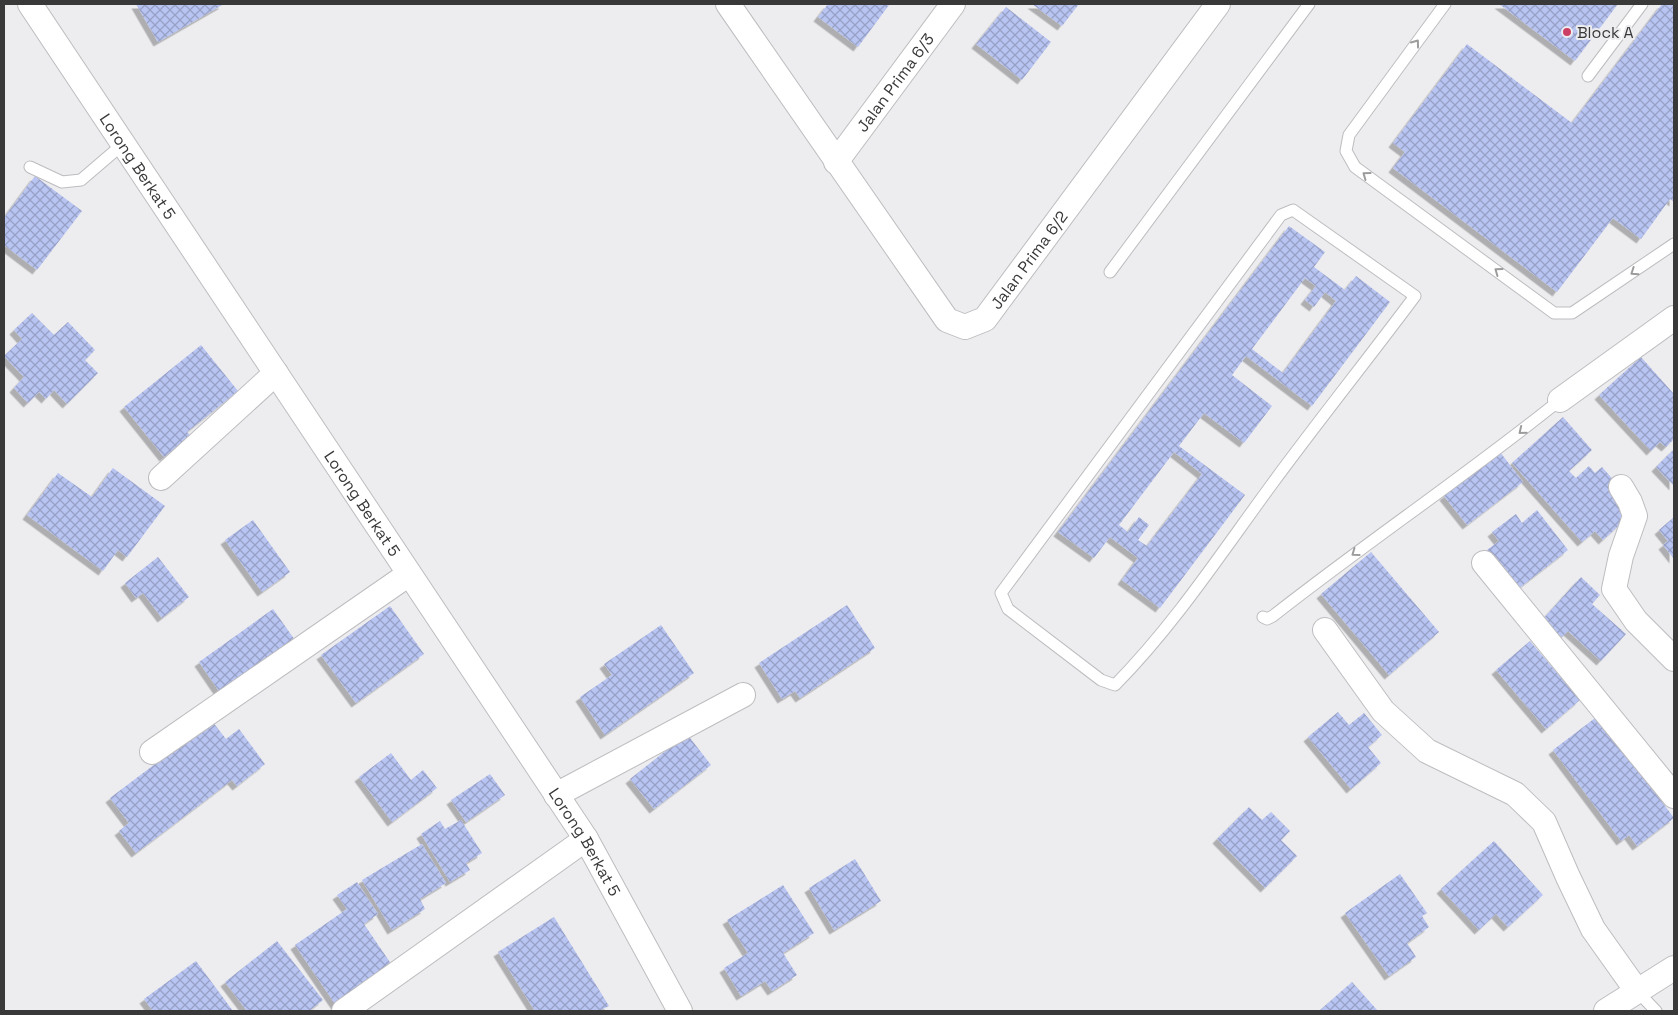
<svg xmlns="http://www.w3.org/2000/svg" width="1678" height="1015" viewBox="0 0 1678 1015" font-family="'Space Grotesk',sans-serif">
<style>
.building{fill:url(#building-cross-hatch);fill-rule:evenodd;filter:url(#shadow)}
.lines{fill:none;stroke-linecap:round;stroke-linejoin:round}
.service-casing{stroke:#bdbdc0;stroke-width:13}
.minor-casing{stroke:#bdbdc0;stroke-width:26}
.service{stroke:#fff;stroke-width:11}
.minor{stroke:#fff;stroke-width:24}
.oneway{stroke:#9c9c9c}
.poi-dot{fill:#cd3e64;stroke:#ededf0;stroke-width:2}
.labels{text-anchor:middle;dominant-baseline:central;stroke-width:4;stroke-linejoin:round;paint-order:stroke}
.poi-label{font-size:16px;fill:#39393a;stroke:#ededf0;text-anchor:start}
.street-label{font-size:16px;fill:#39393a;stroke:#ededf0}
</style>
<defs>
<pattern id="building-cross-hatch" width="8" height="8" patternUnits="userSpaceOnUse" patternTransform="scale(1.25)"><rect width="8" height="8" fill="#b8c4f2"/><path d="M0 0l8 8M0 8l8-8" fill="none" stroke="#97a0c5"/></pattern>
<filter id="shadow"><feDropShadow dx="-4.5" dy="4.5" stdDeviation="0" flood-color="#0004"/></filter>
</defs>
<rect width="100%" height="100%" fill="#ededf0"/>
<g class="building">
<path d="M136,4h88l-66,38z"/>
<path d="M828,4h60l1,1 -31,42 -40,-30z"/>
<path d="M1032,4h47l-17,22z"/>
<path d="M1499,4h119l-43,57z"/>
<path d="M1662,4h12v198l-4,-3 -29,40 -28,-21 -56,74 -164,-124 12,-16 -12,-9 74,-99 105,79z"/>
<path d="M1006,7l45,35 -29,38 -46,-36z"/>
<path d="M35,176l47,35 -45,59 -33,-25v-27z"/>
<path d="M1289,226l36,26 -11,15 31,23 11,-14 34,26 -78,104 -66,-50 -14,19 40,31 -28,37 -40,-30 -25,33 66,49 -85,113 -38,-28 16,-22 -28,-21 -16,21 -36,-26zM1305,278l11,8 -11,14 9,7 11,-15 11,9 -53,72 -31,-24zM1174,452l28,22 -55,72 -9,-6 11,-15 -10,-8 -11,15 -9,-7z"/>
<path d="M32,313l22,22 14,-13 27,28 -10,10 13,13 -31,31 -13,-14 -8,9 -7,-7 -11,11 -14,-15 10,-11 -20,-21 18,-17 -8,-9z"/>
<path d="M201,345l37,46 -51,41 4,4 -27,21 -40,-50z"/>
<path d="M1641,357l33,37v45l-8,8 -6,-5 -9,9 -52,-56z"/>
<path d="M1563,417l29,33 -23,21 7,7 13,-12 6,7 7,-6 36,41 -35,32 -8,-9 -13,11 -70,-79z"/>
<path d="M1674,449v37l-18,-19z"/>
<path d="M1500,452l23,30 -56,43 -23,-29z"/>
<path d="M113,468l52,38 -38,51 -9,-7 -15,21 -76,-56 31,-42 34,24z"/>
<path d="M1537,510l31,40 -50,39 -31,-39 12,-9 -7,-9 24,-18 6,9z"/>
<path d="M1674,517v42l-11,-14 5,-4 -9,-11z"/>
<path d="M253,520l37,52 -28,20 -37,-52z"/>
<path d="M1371,552l68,80 -50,43 -68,-81z"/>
<path d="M158,557l31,40 -27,21 -19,-25 -7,5 -11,-15z"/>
<path d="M1581,577l19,18 -8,9 34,30 -25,27 -33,-30 -6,6 -20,-17z"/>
<path d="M847,605l28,43 -75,50 -5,-7 -13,8 -23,-36z"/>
<path d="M390,606l34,48 -68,49 -35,-48z"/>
<path d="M273,609l24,34 -74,54 -24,-35z"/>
<path d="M661,625l33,48 -89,62 -25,-38 32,-22 -8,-11z"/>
<path d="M1530,641l50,59 -34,29 -50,-59z"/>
<path d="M1338,712l11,13 15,-12 18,22 -14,12 13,16 -30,26 -43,-52z"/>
<path d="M1603,712l30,51 41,55 -37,28 -8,-11 -8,6 -68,-91z"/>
<path d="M212,721l14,18 13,-10 26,35 -28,22 -5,-6 -96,73 -17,-22 10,-8 -19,-25z"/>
<path d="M687,734l24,31 -57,44 -24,-30z"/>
<path d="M391,753l20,27 12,-10 14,18 -45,34 -33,-45z"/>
<path d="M490,774l15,21 -39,27 -15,-22z"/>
<path d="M1249,807l13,13 9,-8 19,19 -9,9 16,16 -32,32 -48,-49z"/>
<path d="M461,820l21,33 -16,10 4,7 -20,12 -29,-48 19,-13 5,8z"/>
<path d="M1494,841l49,54 -35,32 -12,-13 -17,16 -38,-41z"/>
<path d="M422,844l24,39 -26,16 5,10 -33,21 -30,-50z"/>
<path d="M855,859l26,42 -47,29 -25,-42z"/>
<path d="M1400,874l27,39 -5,3 7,11 -22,16 9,14 -27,19 -44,-63z"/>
<path d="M357,882l21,32 -14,10 36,53 -60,34 -45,-66 52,-36 -10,-14z"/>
<path d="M783,885l31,48 -31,20 14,22 -25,16 -7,-10 -24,15 -17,-28 24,-15 -21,-33z"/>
<path d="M554,917l55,89 -10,5h-64l-37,-59z"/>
<path d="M277,941l46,59 -14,11h-62l-22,-29z"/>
<path d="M196,961l37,50h-80l-9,-12z"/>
<path d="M1352,982l26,29h-59z"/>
</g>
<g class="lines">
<g class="service-casing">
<g id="service">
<path d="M1445,4l-96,131 -3,16 9,16 199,146h18l102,-69"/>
<path d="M1588,76l54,-72"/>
<path d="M30,167l32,15 19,-2 42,-36"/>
<path d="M1293,210l122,86c-47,63 -96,124 -143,188 -50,68 -97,140 -157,201l-14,-5 -93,-71 -7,-16 280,-378z"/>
<path d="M1110,272l199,-268"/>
<path d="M1263,617l4,2 6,-3c94,-74 194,-141 287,-216"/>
<path d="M1637,991l19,20"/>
</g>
</g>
<g class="minor-casing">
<g id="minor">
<path id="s1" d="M30,4l556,835 94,172"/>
<path id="s2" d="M728,4l219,316 18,7 20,-8 233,-315"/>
<path id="s3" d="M836,162l117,-158"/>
<path d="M1560,400l114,-82"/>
<path d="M161,478l115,-105"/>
<path d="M1621,487l9,15 5,14 -14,40 -7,33 22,32 38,38"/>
<path d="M1484,563l190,233"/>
<path d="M1325,630l58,81 44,40 88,43 29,28 24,55 25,52 44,62"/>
<path d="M152,752l257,-178"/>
<path d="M556,795l187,-100"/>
<path d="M344,1011l242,-172"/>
<path d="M1606,1011l68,-43"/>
</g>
</g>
<use href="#service" class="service"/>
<use href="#minor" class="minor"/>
</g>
<defs><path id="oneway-chevron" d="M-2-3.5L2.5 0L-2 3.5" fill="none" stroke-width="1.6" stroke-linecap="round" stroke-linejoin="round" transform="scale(1.25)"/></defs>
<g class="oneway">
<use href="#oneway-chevron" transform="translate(1416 43) rotate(-54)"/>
<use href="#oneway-chevron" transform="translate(1366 175) rotate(-144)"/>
<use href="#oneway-chevron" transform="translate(1498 271) rotate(-144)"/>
<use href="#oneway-chevron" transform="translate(1634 272) rotate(146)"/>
<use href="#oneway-chevron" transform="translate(1522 431) rotate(141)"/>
<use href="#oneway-chevron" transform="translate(1355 553) rotate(144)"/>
</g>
<circle class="poi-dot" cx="1567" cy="32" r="5"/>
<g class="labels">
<g class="poi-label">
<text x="1577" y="32">Block A</text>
</g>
<g class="street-label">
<text stroke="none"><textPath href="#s3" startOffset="99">Jalan Prima 6/3</textPath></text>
<text stroke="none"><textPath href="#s1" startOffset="195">Lorong Berkat 5</textPath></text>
<text stroke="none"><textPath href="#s2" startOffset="499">Jalan Prima 6/2</textPath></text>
<text stroke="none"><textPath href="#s1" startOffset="600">Lorong Berkat 5</textPath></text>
<text stroke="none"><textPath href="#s1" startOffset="1005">Lorong Berkat 5</textPath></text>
</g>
</g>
<rect width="1678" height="1015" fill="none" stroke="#39393a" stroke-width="10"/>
</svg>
